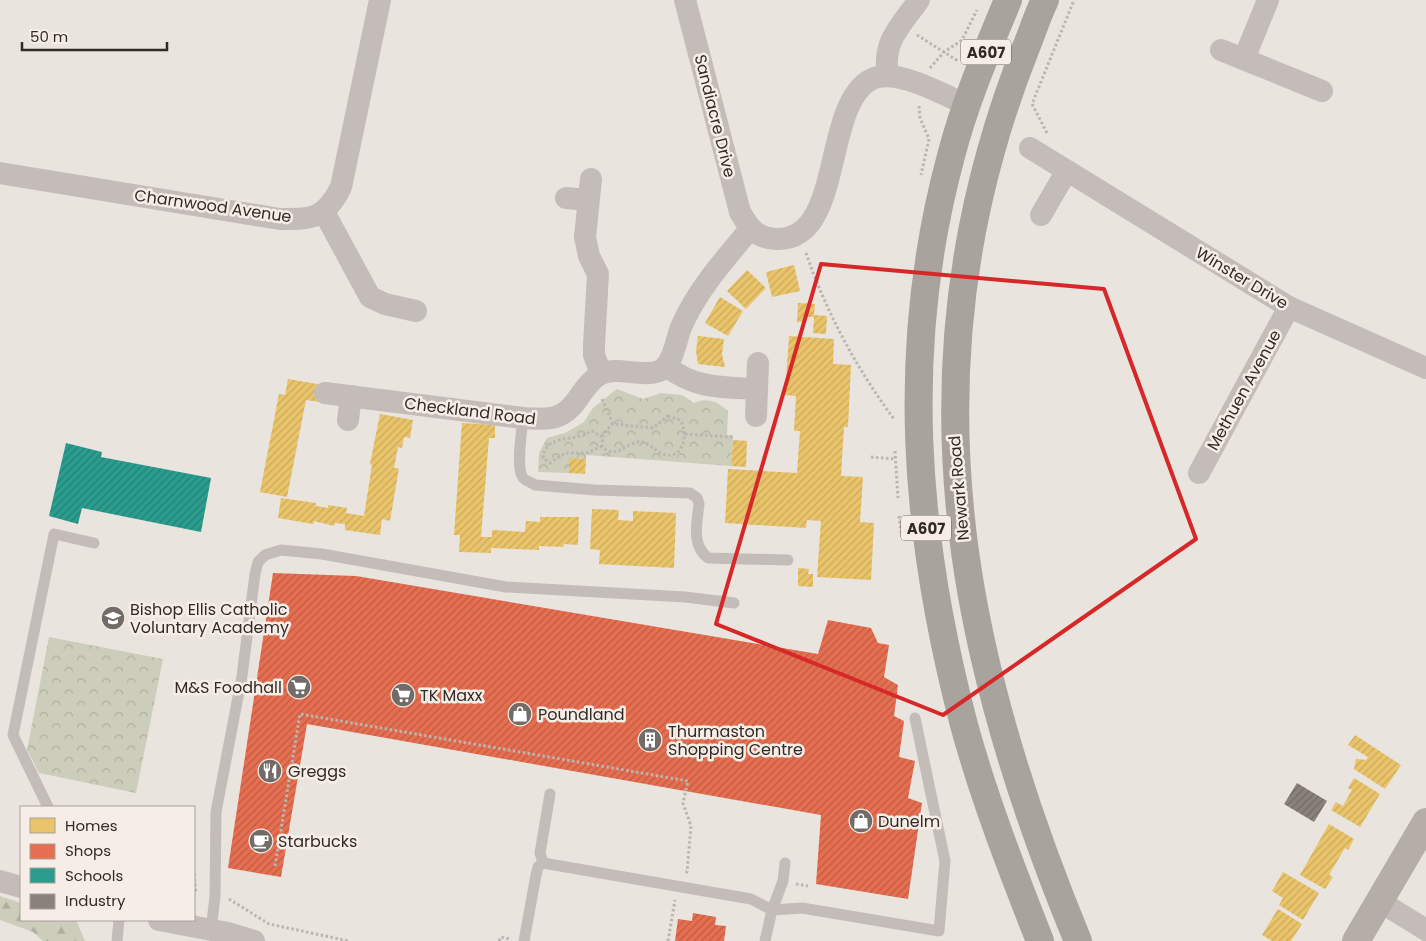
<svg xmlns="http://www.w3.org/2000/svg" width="1426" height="941" viewBox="0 0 1426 941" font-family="Poppins,sans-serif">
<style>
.forest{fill:url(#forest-firs)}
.park{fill:url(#park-crowns)}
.homes{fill:url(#homes-hatch)}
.shops{fill:url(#shops-hatch)}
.schools{fill:url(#schools-hatch)}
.industry{fill:url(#industry-hatch)}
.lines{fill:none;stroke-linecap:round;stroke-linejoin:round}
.path{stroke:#bbb5b1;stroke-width:3;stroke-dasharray:2.5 2.5;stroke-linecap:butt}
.lane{stroke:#c3bcb8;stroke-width:11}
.street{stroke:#c3bcb8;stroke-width:22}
.secondary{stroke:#b4ada8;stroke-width:28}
.highway{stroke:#a9a39e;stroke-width:28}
.marked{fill:none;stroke:#d62828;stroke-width:4;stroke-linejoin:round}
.labels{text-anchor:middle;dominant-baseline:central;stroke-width:5;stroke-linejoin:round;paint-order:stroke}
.shield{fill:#f6eee6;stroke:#6d6560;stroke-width:1}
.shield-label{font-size:15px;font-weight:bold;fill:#322a27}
.street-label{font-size:16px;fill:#322a27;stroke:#f6eee6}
.poi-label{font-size:16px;fill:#322a27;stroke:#f6eee6;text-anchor:start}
</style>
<defs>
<pattern id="forest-firs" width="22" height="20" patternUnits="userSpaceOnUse" patternTransform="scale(1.25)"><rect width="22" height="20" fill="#cccdba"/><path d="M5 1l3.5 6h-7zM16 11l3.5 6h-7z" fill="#b0b0a0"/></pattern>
<pattern id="park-crowns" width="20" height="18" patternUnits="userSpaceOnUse" patternTransform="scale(1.25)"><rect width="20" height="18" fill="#cccdba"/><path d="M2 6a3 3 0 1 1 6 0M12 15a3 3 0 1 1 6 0" fill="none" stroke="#b0b0a0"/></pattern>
<pattern id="homes-hatch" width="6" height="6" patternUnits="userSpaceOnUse" patternTransform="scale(1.25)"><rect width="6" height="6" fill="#e9c46a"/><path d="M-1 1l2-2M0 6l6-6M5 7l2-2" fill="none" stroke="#c8a95c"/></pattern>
<pattern id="shops-hatch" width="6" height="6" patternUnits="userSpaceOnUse" patternTransform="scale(1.25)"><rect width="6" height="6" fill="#e76f51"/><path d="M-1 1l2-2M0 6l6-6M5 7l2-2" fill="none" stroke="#bc5b43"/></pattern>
<pattern id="schools-hatch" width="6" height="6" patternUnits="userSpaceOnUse" patternTransform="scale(1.25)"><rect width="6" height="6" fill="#2a9d8f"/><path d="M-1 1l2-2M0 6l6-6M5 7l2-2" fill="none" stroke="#258075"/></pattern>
<pattern id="industry-hatch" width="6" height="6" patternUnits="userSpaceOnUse" patternTransform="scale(1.25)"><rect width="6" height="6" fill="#8a817c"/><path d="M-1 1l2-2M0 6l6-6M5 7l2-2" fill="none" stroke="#716a66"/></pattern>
</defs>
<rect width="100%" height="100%" fill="#eae4de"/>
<path class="forest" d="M0,896l21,7v17h50l6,2 8,19h-42l-10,-9 -33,-12z"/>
<g class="park">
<path d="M617,389l26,10 18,-6 21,2 12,8c14,-6 23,-2 34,8l-1,24 6,1 -2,30 -145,-11v4l-16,-1 -1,15 -31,-1 1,-19 8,-15 18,-5 19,-11 9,-14z"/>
<path d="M49,637l114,22 -27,134 -97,-20 -12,-23z"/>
</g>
<g class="homes">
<path d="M794,265l6,26 -28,6 -6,-25z"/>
<path d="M747,270l19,18 -20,21 -19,-18z"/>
<path d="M720,297l23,14 -15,25 -23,-13z"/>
<path d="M798,303l17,1 -1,11 13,1 -1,18 -13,-1 1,-16h-8l-1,5h-8z"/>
<path d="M698,336l26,3 -2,15 3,13 -27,-3 -2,-13z"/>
<path d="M789,336l45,3 -1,25 18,1 -3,62h-4l-3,49 22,1 -3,45 14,1 -3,57 -54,-3 4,-56 -14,-1 -1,8 -81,-5 3,-54 69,4 3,-42h-6l2,-35 -11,-1z"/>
<path d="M288,379l35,6 -3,17 -14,-2 -19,97 -27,-5 19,-98 6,1z"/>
<path d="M380,414l33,6 -3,18 -6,-1 -2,11 -4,-1 -4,21h5l-9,53 -8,-2 -2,16 -35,-5v-6l-10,-1 -1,3 -20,-5 -1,3 -35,-6 3,-20 35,5v3l12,2v-3l19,3 -1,5 18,3 8,-51 -2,-1z"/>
<path d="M462,423l33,2v13h-6l-8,99h11v-7l33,2 1,-11 14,1v-5h39l-1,28 -14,-1 -1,3 -24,-1v4l-48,-2v5l-32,-1 1,-17h-6z"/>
<path d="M733,440l14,1 -1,26 -15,-1z"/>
<path d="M569,458l17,1 -1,15 -16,-1z"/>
<path d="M592,509l27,1 -1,10 15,1v-10l43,2 -2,55 -75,-4 1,-14 -10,-1z"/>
<path d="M798,568l11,1 -1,5h5v13l-15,-1z"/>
<path d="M1355,735l46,30 -16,24 -31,-20 2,-10 10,1 2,-3 -20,-12z"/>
<path d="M1354,778l26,16 -20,33 -29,-17 5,-8 7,4 9,-16 -4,-2z"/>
<path d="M1329,824l25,15 -6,11 -3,-2 -16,27 4,2 -8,12 -25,-14z"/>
<path d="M1283,872l36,21 -16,27 -24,-15 4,-7 -11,-7z"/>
<path d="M1278,909l24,15 -11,17h-19l-10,-6z"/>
</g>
<g class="shops">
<path d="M273,573l83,3 462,78 10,-34 43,8 7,15 11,2 -5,32 14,8 -4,31 10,5 -5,36 16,4 -7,37 14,5 -14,96 -92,-15 5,-69 -514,-91 -26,153 -53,-9z"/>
<path d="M693,913l23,4 -1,8 11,1 -2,15h-49l3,-22 14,2z"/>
</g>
<path class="schools" d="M66,443l36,9 -1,5 110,21 -10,54 -119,-24 -4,16 -29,-8z"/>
<path class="industry" d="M1297,783l30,18 -13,21 -30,-18z"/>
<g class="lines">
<g class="path">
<path d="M917,35l41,26"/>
<path d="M930,68l14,-16 18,-12 15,-30"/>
<path d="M919,106l1,12 9,21 -8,36"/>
<path d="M1047,133l-15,-29 42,-104"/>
<path d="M806,253c20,59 51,116 88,166"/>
<path d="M602,399l11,25"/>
<path d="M668,416l12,4c8,11 5,38 -14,35 -11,-2 -17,-15 -29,-13 -12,3 -24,18 -35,4l1,-11 9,-11 41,4z"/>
<path d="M685,434l48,3"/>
<path d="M602,446l-15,7h-22l-15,10 -7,-5c2,-21 23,-18 38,-22 4,-1 7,-4 11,-5l10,6"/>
<path d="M895,451l3,47"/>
<path d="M871,457l24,2"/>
<path d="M899,516l3,21"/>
<path d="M275,866l25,-152 388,67 -5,22 8,23 -4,46h-3"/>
<path d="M194,874l2,20"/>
<path d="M796,884l12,2"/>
<path d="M229,899l40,25 80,17"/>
<path d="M499,941l2,-4 9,2"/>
<path d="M668,941l7,-41"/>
</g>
<g class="lane">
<path d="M523,418c-1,14 -7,45 -1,58 2,5 9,6 13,9l60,5 95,3 7,5 2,6c-2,19 -8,41 9,54l80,2"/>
<path d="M48,807l-35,-72 41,-201 40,9"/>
<path d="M543,863l208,36 21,11 11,-29 2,-18"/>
<path d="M211,930l4,-33 1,-85 26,-136 13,-102 3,-12 7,-7 16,-5 41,4 184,33 179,10 49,6"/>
<path d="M117,941l2,-21"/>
<path d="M524,941l12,-66 2,-8 5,-4 -3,-10 10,-59"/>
<path d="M765,941l7,-31 30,-2 137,23 6,-70 -30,-143"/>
</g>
<g class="street">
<path d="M685,0l55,212c9,16 16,26 36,27 68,3 46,-132 94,-159 25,-14 73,15 97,25"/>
<path d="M1221,50l101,41"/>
<path d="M1244,59l24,-59"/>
<path d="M888,76c-6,-35 12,-49 31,-76"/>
<path d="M1030,148l259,159 137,61"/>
<path d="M0,173l280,46c33,0 45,0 61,-32l39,-187"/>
<path d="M591,179l-6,58 4,19 9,18 -4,71v10l7,19"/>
<path d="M566,198l21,2"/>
<path d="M324,212l46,85 15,7 31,7"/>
<path d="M1041,215l25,-43"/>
<path d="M666,366c29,23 56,21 91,23"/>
<path d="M325,393l198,25c29,2 42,2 58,-24 5,-7 10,-14 18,-19 17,-10 42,3 60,-4 15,-5 17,-34 23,-46 16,-36 43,-66 68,-96"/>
<path d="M756,416l2,-53"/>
<path d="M348,420l3,-24"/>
<path d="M1199,473l90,-166"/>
<path d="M0,881l21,6"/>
<path d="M1379,901l47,29"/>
<path d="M159,920l69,13 26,8"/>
</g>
<path class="secondary" d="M1356,941l70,-119"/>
<g class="highway">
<path d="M1008,0c-21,51 -43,102 -57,156 -52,192 -37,378 13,569 20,73 48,145 76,216"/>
<path d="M1045,0c-7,14 -12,30 -18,45 -14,35 -26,70 -36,106 -78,276 -20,532 87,790"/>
</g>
</g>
<path class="marked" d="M821,264l283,25 92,250 -253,176 -227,-91z"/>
<defs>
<g id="school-disc" transform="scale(1.25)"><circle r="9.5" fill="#726b67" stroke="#f6eee6"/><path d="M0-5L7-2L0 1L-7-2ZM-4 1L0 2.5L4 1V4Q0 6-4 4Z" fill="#fff"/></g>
<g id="supermarket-disc" transform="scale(1.25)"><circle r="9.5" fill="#726b67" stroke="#f6eee6"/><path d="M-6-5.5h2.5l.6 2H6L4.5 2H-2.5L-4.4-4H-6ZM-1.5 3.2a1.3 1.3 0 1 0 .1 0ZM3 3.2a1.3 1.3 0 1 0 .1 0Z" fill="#fff"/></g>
<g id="shop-disc" transform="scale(1.25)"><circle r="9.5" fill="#726b67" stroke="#f6eee6"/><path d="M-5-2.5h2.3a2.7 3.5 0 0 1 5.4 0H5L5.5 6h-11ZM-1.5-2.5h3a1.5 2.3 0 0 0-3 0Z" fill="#fff"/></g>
<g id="building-disc" transform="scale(1.25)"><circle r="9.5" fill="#726b67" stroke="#f6eee6"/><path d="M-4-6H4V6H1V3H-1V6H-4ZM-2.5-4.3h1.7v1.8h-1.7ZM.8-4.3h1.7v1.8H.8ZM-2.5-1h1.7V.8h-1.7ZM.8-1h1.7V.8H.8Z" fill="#fff"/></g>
<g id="restaurant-disc" transform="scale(1.25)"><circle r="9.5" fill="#726b67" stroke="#f6eee6"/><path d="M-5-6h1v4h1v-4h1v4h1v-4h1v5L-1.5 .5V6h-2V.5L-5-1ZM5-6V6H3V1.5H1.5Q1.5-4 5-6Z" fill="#fff"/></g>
<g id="cafe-disc" transform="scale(1.25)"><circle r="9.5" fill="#726b67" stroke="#f6eee6"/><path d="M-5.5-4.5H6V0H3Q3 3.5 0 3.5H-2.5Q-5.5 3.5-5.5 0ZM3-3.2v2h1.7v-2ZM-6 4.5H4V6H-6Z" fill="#fff"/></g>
</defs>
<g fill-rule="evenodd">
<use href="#school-disc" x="113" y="618"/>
<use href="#supermarket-disc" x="299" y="687"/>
<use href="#supermarket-disc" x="403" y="695"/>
<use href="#shop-disc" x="520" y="714"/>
<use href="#building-disc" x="650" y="740"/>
<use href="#restaurant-disc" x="270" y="771"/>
<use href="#shop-disc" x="861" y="821"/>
<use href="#cafe-disc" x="261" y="841"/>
</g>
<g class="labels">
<g class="shield">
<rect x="961" y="39.5" width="50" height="25" rx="4"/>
<rect x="901" y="515.5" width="50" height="25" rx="4"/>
</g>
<g class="shield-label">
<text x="986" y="52">A607</text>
<text x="926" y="528">A607</text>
</g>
<g class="street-label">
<text transform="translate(715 116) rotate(76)">Sandiacre Drive</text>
<text transform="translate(213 206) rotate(8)">Charnwood Avenue</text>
<text transform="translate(1242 278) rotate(31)">Winster Drive</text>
<text transform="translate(1244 390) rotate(-61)">Methuen Avenue</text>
<text transform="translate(470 411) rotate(7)">Checkland Road</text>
<text transform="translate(959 488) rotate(-95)">Newark Road</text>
</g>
<g class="poi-label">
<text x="130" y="609">Bishop Ellis Catholic<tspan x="130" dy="18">Voluntary Academy</tspan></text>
<text x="282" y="687" text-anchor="end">M&amp;S Foodhall</text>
<text x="420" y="695">TK Maxx</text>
<text x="538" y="714">Poundland</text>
<text x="668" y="731">Thurmaston<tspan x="668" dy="18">Shopping Centre</tspan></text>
<text x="288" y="771">Greggs</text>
<text x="878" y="821">Dunelm</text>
<text x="278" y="841">Starbucks</text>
</g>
</g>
<rect x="20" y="806" width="175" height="115" fill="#f6eee6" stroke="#a8a09a"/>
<rect x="30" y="818" width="25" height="15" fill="#e9c46a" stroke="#a8a09a"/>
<text x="65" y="831" font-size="15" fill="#322a27">Homes</text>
<rect x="30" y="844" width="25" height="15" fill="#e76f51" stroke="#a8a09a"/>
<text x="65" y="856" font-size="15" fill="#322a27">Shops</text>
<rect x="30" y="868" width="25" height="15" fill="#2a9d8f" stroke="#a8a09a"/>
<text x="65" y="881" font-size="15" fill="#322a27">Schools</text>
<rect x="30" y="894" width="25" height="15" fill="#8a817c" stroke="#a8a09a"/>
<text x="65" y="906" font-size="15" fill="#322a27">Industry</text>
<path d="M22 42v8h145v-8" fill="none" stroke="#322a27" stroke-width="2.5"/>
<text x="30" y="42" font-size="15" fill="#322a27" stroke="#f6eee6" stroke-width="4" paint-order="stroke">50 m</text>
</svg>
